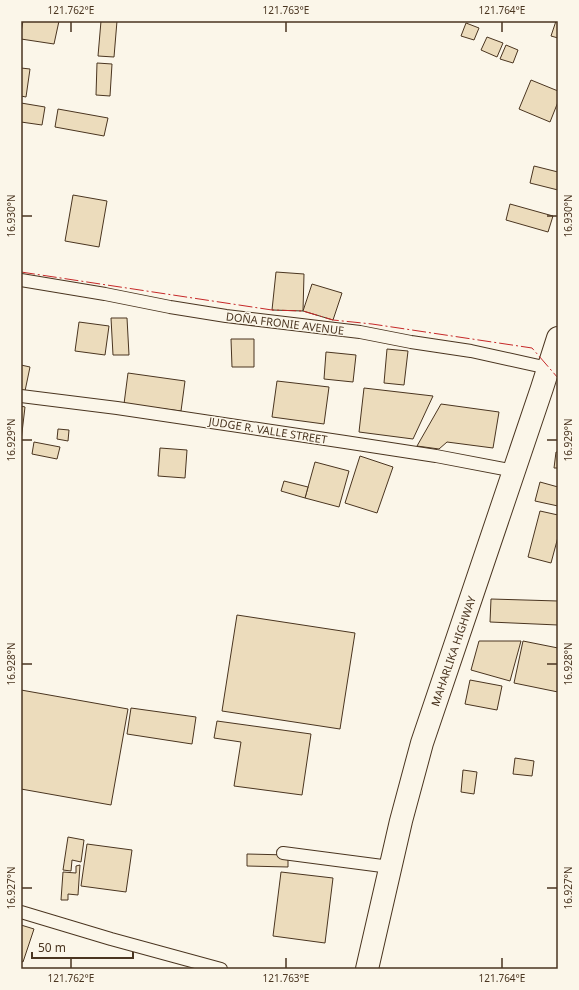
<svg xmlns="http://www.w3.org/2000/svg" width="579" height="990" viewBox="0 0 579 990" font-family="'Noto Sans',sans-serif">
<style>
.building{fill:#ecdcbc;stroke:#4a3520}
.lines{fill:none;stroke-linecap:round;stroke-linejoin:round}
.street-casing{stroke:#4a3520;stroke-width:14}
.highway-casing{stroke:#4a3520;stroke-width:24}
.street{stroke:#fbf6e9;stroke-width:12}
.highway{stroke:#fbf6e9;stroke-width:22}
.power{stroke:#c62828;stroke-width:1;stroke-dasharray:14 3 2 3;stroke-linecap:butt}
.ticks{fill:none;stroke:#4a3520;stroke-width:1.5}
.labels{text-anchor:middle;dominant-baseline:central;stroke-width:3;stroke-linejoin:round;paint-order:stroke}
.street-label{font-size:11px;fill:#4a3520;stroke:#fbf6e9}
.neatline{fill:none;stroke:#4a3520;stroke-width:1.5}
.ticks-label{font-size:10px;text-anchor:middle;fill:#4a3520}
</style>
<rect width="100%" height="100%" fill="#fbf6e9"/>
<g class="building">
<path d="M23,21h36l-5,23 -33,-5v-7z"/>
<path d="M101,21h16l-3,36 -16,-1z"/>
<path d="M556,21h2v17l-7,-2z"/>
<path d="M466,23l13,5 -5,12 -13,-4z"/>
<path d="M487,37l16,6 -6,14 -16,-7z"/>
<path d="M506,45l12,5 -5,13 -13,-4z"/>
<path d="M97,63l15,1 -2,32 -14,-1z"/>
<path d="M21,68l9,1 -4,28 -5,-1z"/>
<path d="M531,80l27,11v11l-8,20 -31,-13z"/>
<path d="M21,103l24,4 -3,18 -21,-3z"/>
<path d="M58,109l50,9 -4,18 -49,-9z"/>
<path d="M534,166l24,6v18l-28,-7z"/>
<path d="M73,195l34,6 -8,46 -34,-6z"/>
<path d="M510,204l43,12 -5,16 -42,-12z"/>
<path d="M276,272l28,2 -1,37 -31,-1z"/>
<path d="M312,284l30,9 -9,27 -30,-9z"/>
<path d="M111,318h16l2,37h-16z"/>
<path d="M79,322l30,4 -4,29 -30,-4z"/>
<path d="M231,339h23v28h-22z"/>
<path d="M387,349l21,2 -4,34 -20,-2z"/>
<path d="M326,352l30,3 -3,27 -29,-3z"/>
<path d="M21,365l9,2 -5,24 -4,-1z"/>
<path d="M128,373l57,8 -4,30 -57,-7z"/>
<path d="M277,381l52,6 -5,37 -52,-7z"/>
<path d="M364,388l69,8 -20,43 -54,-7z"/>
<path d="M441,404l58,8 -6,36 -46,-6 -8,7 -22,-3z"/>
<path d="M21,406l4,1 -4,34z"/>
<path d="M58,429l11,1 -1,11 -11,-2z"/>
<path d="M34,442l26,5 -3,12 -25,-5z"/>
<path d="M160,448l27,2 -2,28 -27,-2z"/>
<path d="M556,452h2v16h-4z"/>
<path d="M360,456l33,11 -16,46 -32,-10z"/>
<path d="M315,462l34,9 -10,36 -34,-9z"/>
<path d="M284,481l24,6 -3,11 -24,-7z"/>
<path d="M540,482l18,5v19l-23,-5z"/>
<path d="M540,511l18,4v22l-7,26 -23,-6z"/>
<path d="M491,599l67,2v24l-68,-3z"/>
<path d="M237,615l118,18 -15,96 -118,-18z"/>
<path d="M479,641h42l-11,40 -39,-11z"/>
<path d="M523,641l35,7v44l-44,-9z"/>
<path d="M470,680l32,6 -5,24 -32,-6z"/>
<path d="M21,690l107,19 -17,96 -90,-16z"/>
<path d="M131,708l65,9 -4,27 -65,-10z"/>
<path d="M217,721l94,13 -9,61 -68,-9 7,-44 -27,-4z"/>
<path d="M515,758l19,3 -2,15 -19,-2z"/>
<path d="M463,770l14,2 -3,22 -13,-2z"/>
<path d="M68,837l16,3 -3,22 -9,-2 -1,11 -8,-1z"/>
<path d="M87,844l45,6 -6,42 -45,-6z"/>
<path d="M247,854l41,1v12l-41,-1z"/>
<path d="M80,865l-2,30 -10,-1v6h-7l2,-28 13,1v-7z"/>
<path d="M281,872l52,6 -8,65 -52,-7z"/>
<path d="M21,925l13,4 -11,33 -2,-1z"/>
</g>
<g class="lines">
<g class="street-casing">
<g id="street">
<path d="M21,280l84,14 65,13 56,9 134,16 51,10 60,9 77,17"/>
<path d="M21,396l96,12 228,34 91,14 78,15"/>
<path d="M283,853l107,14"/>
<path d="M21,912l90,27 110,30"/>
</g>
</g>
<g class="highway-casing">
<path id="highway" d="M367,969l34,-148 21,-78 120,-355 16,-50"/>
</g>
<use href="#street" class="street"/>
<use href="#highway" class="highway"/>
<path class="power" d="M21,272l251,38 31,1 30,9 39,4 160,24 26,30"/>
</g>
<path class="ticks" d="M71,22v10M286,22v10M502,22v10M22,216h10M547,216h10M22,440h10M547,440h10M22,664h10M547,664h10M22,888h10M547,888h10M71,958v10M286,958v10M502,958v10"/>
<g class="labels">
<g class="street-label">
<text transform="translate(285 323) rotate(7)">DOÑA FRONIE AVENUE</text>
<text transform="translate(268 430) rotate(9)">JUDGE R. VALLE STREET</text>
<text transform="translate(453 651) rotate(-71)">MAHARLIKA HIGHWAY</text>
</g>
</g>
<rect width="579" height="990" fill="none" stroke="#fbf6e9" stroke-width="44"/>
<path d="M32 952v6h101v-6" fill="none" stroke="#4a3520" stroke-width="2"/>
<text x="38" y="952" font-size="12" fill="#4a3520" stroke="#fbf6e9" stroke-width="3" paint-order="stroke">50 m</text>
<rect x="22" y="22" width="535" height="946" class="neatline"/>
<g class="ticks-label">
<text x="71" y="14">121.762°E</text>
<text x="286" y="14">121.763°E</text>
<text x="502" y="14">121.764°E</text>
<text transform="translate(11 216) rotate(-90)" y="4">16.930°N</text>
<text transform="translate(568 216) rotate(-90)" y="4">16.930°N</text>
<text transform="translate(11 440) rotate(-90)" y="4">16.929°N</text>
<text transform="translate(568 440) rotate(-90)" y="4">16.929°N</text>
<text transform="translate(11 664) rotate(-90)" y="4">16.928°N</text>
<text transform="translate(568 664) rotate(-90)" y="4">16.928°N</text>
<text transform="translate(11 888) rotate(-90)" y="4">16.927°N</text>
<text transform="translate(568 888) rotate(-90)" y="4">16.927°N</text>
<text x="71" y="982">121.762°E</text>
<text x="286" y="982">121.763°E</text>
<text x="502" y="982">121.764°E</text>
</g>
</svg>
